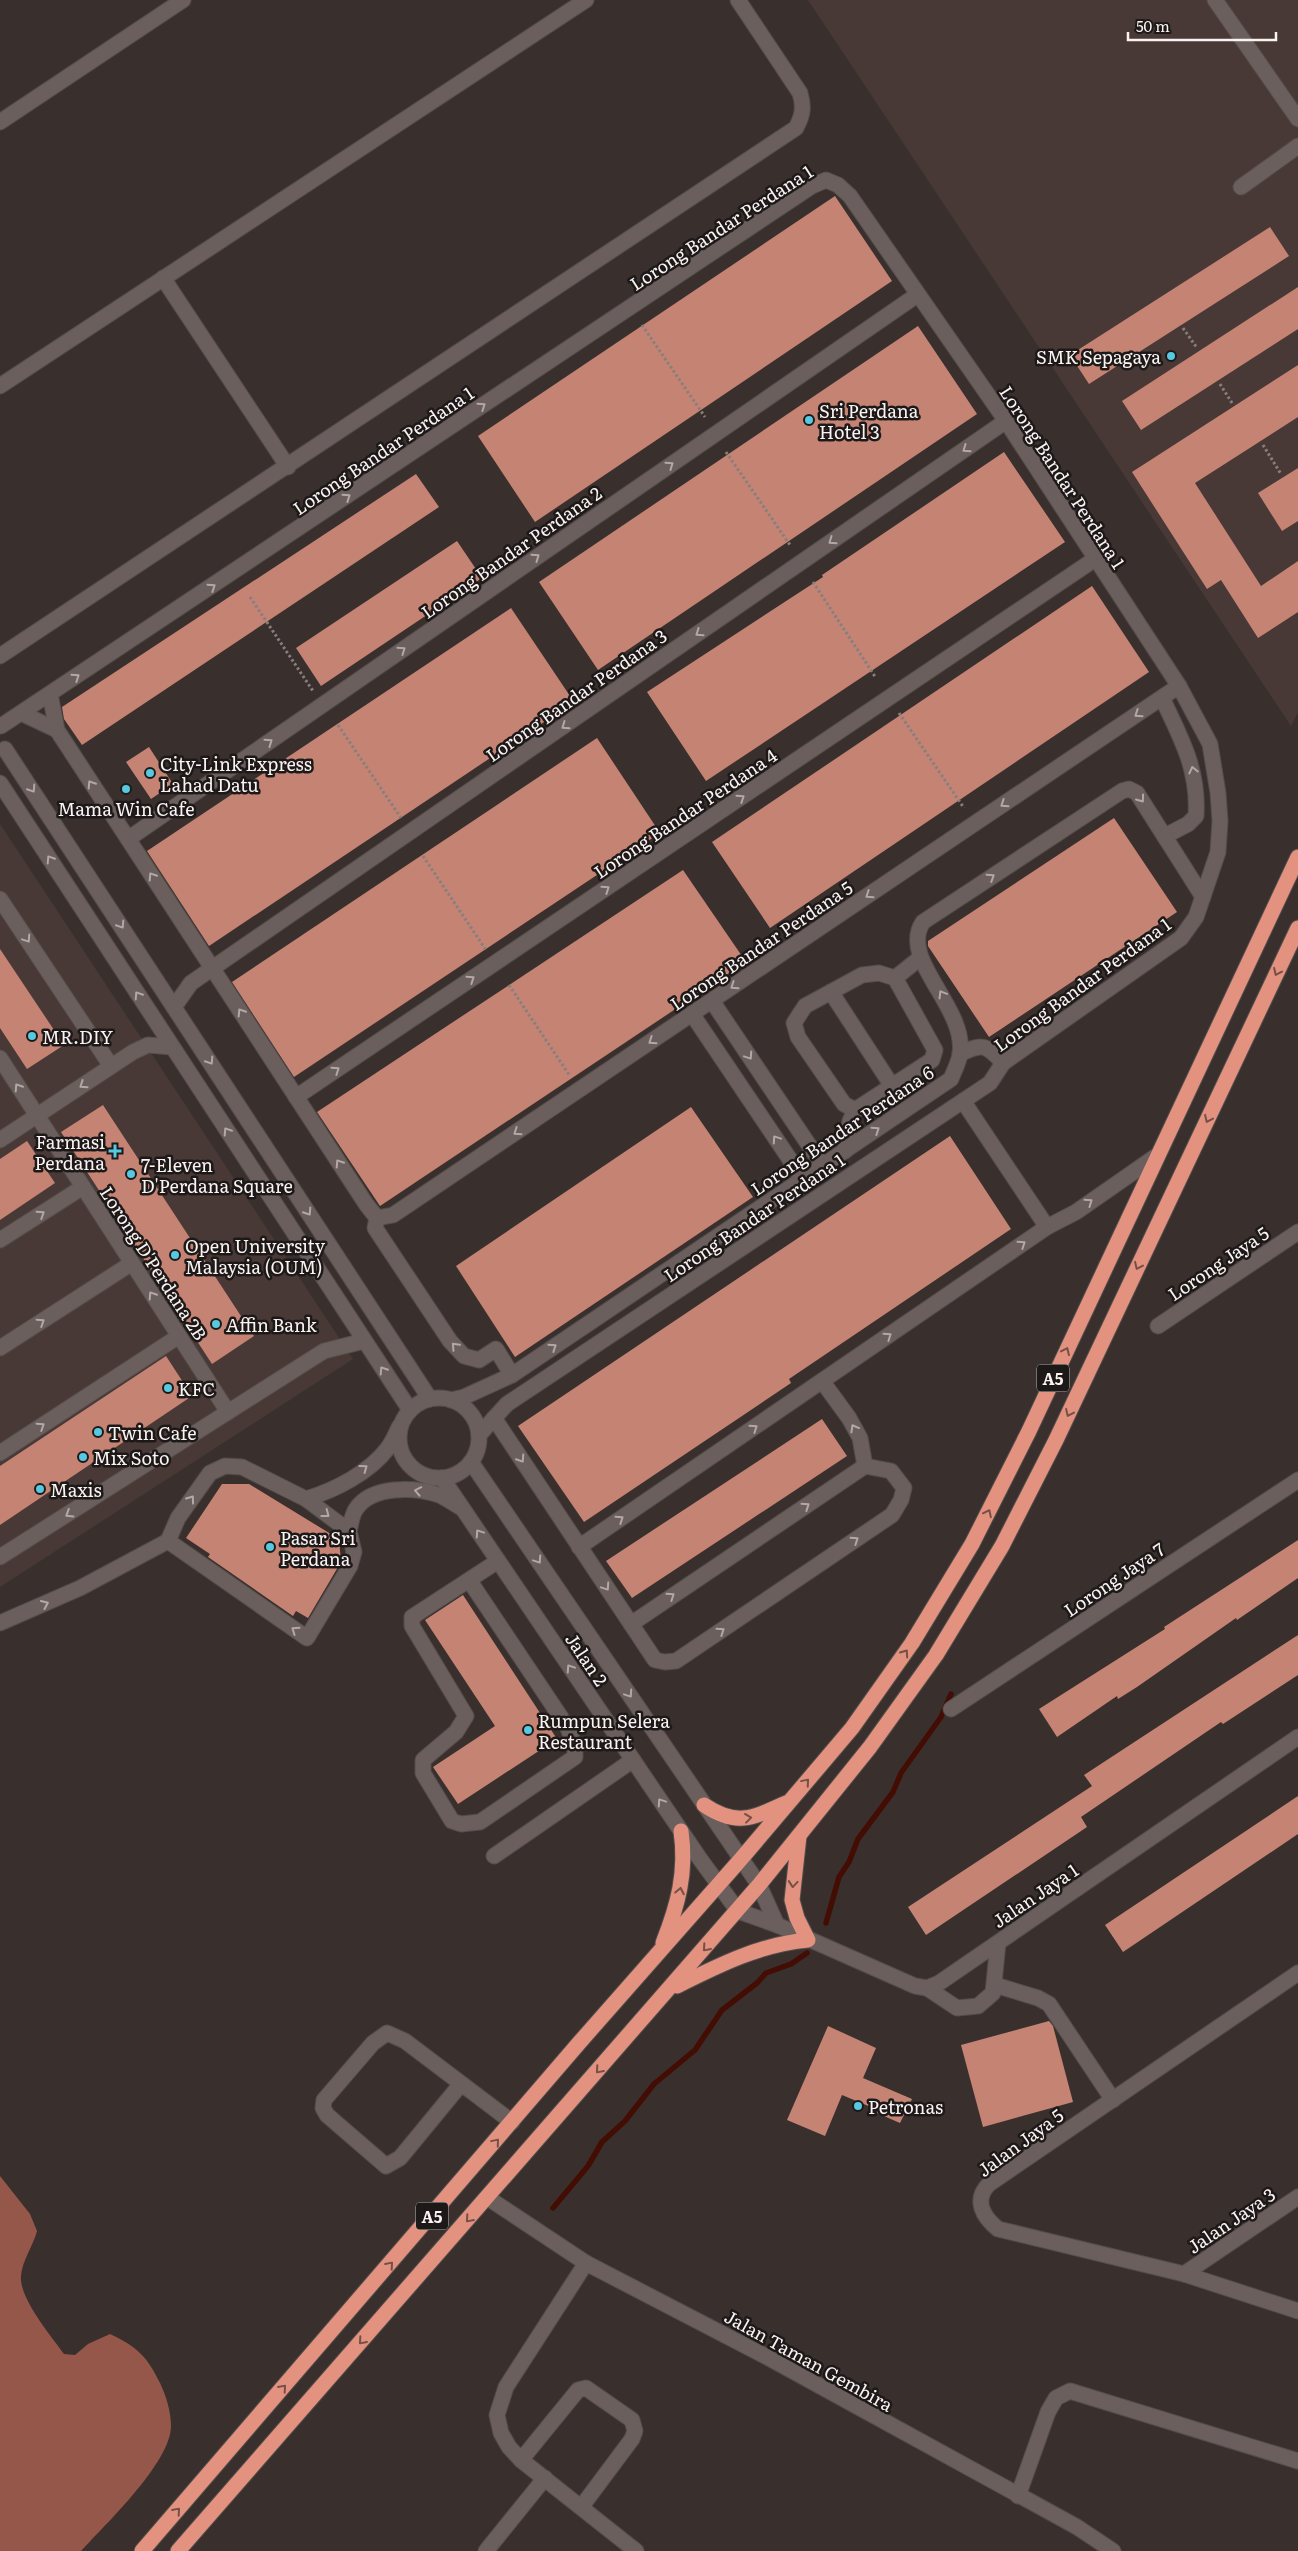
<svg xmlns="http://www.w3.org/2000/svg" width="1298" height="2551" viewBox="0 0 1298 2551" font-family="Literata,serif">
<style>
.built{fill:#493936}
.forest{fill:#955749}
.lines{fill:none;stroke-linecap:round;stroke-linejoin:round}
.stream{stroke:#440d04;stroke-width:5.5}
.building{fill:#c58374}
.minor-casing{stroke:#544d4b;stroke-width:17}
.highway-casing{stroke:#544d4b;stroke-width:17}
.path{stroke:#877f7d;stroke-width:3;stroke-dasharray:2.5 2.5;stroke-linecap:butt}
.minor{stroke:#6a5f5d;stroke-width:15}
.highway{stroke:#e39280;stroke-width:15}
.oneway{stroke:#b2a9a7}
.oneway2{stroke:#764f47}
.poi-dot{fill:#56c9e0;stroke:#1d1918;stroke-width:2}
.labels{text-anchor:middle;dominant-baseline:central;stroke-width:5;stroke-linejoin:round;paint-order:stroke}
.shield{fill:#1d1918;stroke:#b7b2b0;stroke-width:1}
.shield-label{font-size:16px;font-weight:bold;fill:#f9f3f1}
.street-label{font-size:18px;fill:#f9f3f1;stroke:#1d1918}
.poi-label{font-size:18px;fill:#f9f3f1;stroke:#1d1918;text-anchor:start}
</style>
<rect width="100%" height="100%" fill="#39302e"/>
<g class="built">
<path d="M808,0h490v712l-7,14z"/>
<path d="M0,824l353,535 -353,228z"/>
</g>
<path class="forest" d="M0,2176l30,38 7,17c-4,15 -15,30 -16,45 -2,22 30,60 43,78l11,1 13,-11 22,-10c26,12 37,22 50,49 6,13 11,28 11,43 0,36 -65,98 -90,125h-81z"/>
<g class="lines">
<g class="stream">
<path d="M826,1923l13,-46 10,-15 9,-23 35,-47 8,-19 40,-56 10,-23"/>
<path d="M553,2208l35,-42 14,-24 23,-21 29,-37 41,-34 27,-40 35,-27 9,-10 25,-9 16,-11"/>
</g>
</g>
<g class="building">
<path d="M835,196l57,85 -357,241 -57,-86z"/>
<path d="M1270,227l19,29 -200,128 -19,-29z"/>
<path d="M1298,287v42l-157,101 -19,-29z"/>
<path d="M918,326l59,88 -379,256 -59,-88z"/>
<path d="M1298,365v52l-103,66 66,103 37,-25v51l-40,26 -37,-58 -14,9 -75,-117z"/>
<path d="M1004,452l61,90 -359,239 -59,-89 176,-115 -1,-2z"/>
<path d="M1298,468v53l-16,10 -24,-38z"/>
<path d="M416,474l23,33 -357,238 -18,-26 -2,-12z"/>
<path d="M457,541l25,37 -161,108 -25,-38z"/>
<path d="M1092,586l57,86 -379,256 -58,-86z"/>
<path d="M511,608l63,94 -365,244 -62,-95z"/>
<path d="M597,738l63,95 -366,244 -62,-95z"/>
<path d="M149,747l24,37 -22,15 -25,-37z"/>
<path d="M1114,818l63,94 -188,125 -61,-91v-5z"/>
<path d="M683,870l63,92 -366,244 -63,-94z"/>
<path d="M0,949l64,96 -37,24 -27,-41z"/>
<path d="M103,1105l151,231 -42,28 -151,-232z"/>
<path d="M691,1107l62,90 -238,160 -59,-91z"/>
<path d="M950,1136l61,93 -222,150 2,4 -207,139 -66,-96z"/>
<path d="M27,1141l28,42 -55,37v-61z"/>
<path d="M166,1356l26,40 -192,129v-59z"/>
<path d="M822,1419l25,37 -215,142 -26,-37z"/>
<path d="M222,1484h27l90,55 2,23 -33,56 -12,-7 -3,5 -85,-59 2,-3 -24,-16z"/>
<path d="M1298,1540v38l-61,42 -1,-2 -99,69 -19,12 -1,-3 -60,41 -18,-28 126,-80 -1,-2z"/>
<path d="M463,1595l94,144 -99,65 -25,-37 62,-41 -70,-106z"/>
<path d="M1298,1635v40l-75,49 -2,-2 -140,95 6,10 -161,108 -18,-28 184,-121 -8,-11z"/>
<path d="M1298,1796v38l-175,118 -18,-27z"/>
<path d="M1049,2021l4,5 20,76 -90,25 -22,-82z"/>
<path d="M828,2026l48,22 -13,30 49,21 -12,24 -23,-10 1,-3 -36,-15 -17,41 -38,-16z"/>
</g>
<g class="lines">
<g class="minor-casing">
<g id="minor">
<path d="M1215,0l83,119"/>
<path d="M0,122l183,-122"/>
<path d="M1241,187l57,-41"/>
<path d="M163,278l125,189"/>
<path d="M0,386l586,-386"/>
<path d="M0,656l796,-528c7,-13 8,-21 4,-35l-62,-93"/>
<path d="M50,694l7,36 309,474 11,14 16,-3 786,-529"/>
<path d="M1162,698c19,40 37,72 34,118l-8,8 -23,12"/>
<path d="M21,713l36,17"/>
<path d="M1,726l811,-540 14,-6 12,5 12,11 156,225 173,265 31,58 8,49 2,28 -2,31 -22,65 -15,21 -178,125 -13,20 -483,321 -28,31"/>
<path d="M5,749l425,650"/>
<path d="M0,783l410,627"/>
<path d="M128,839l789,-544"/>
<path d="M0,899l111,167"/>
<path d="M879,973l16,5 40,72 -3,10 -77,50 -11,-6 -46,-67 -4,-14 11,-17 57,-31z"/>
<path d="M895,978l25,-20"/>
<path d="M831,992l61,94"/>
<path d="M712,1001l111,165"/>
<path d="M174,1007l17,-24 815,-562"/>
<path d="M692,1014l111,165"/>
<path d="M960,1054c22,-11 26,-10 43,9"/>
<path d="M0,1058l228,354"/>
<path d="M296,1097l799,-538"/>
<path d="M963,1101l84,126"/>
<path d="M0,1140l133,-88 15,-7 24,2"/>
<path d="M845,1151l5,-30 5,-11"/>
<path d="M377,1218l-2,10 75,113 14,15 15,4 17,-11 16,26"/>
<path d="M0,1240l83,-53"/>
<path d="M1158,1326l140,-94"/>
<path d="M0,1348l132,-85"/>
<circle cx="439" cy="1438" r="40"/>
<path d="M451,1400l13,-3 48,-22 439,-296c3,-8 8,-17 9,-25 7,-47 -62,-95 -37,-132l199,-131 7,-2 8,4 66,104"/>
<path d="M494,1418l161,242 10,2 11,-1 216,-146 9,-15 3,-12 -13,-17 -26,-5 -5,-28 -11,-20 -27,-37"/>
<path d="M0,1453l179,-117"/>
<path d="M471,1462l288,423 18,40"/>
<path d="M442,1478l258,381 38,52 39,14 138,61 12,2 12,-5 359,-246"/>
<path d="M306,1499c29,-9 63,-26 82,-51 4,-6 8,-14 11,-21"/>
<path d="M349,1531c2,-7 3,-17 7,-22 16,-24 59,-22 83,-14 7,3 14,8 21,12"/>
<path d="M579,1547l468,-320 29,-15 79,-55"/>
<path d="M0,1557l324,-206 40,-10"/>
<path d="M469,1580l99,148 7,19v10l-95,65 -19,2 -9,-3 -29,-48v-13l33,-28 10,-16 -54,-90v-9l86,-56"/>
<path d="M0,1623l80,-35 88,-47 10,-23 32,-45 15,-7 17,1 64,32 43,32 5,21 -4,14 -43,72 -139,-97"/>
<path d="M631,1624l234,-158"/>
<path d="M951,1709l347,-229"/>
<path d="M494,1856l139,-96"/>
<path d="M1298,1973l-309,211c-16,16 -6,33 9,45l186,45 114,37"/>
<path d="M995,1985l43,13 11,6 64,96"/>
<path d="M927,1988l30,20 21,-2 15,-13 5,-50"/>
<path d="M461,2084l-61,74 -14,8 -59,-51 -4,-7 1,-8 49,-57 14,-10 18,8 107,81"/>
<path d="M488,2198l98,65 181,94 310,170 36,24"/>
<path d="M586,2263l-80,124 -9,28 4,18 8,14 12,13 115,91"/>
<path d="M1184,2274l114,-77"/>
<path d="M521,2460l57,-70 8,-2 46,32 3,11 -3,8 -50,67"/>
<path d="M1018,2496l30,-84 8,-14 14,-7 228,70"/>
<path d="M486,2551l59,-73"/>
</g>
</g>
<g class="highway-casing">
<g id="highway">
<path d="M704,1805c33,22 49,13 82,-2"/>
<path d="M663,1943c15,-38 24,-71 18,-112"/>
<path d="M677,1986c42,-21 84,-42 131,-46l-11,-22 -5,-18 7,-64"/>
<path d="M142,2551l437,-508 162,-184 111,-131 60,-85 60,-99 57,-113 269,-574"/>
<path d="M178,2551l581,-666 111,-138 66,-92 66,-109 54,-106 242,-512"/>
</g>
</g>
<g class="path">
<path d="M642,325l63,92"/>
<path d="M1183,328l14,20"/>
<path d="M1220,384l12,19"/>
<path d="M1263,445l18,29"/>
<path d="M726,452l64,93"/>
<path d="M813,582l63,96"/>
<path d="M250,597l63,94"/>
<path d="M899,713l65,95"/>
<path d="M338,725l63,93"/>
<path d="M423,856l63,94"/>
<path d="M509,985l61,91"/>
</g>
<use href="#minor" class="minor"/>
<use href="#highway" class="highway"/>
</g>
<defs><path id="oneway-chevron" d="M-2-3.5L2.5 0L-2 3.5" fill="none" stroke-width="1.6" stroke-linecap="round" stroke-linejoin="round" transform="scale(1.25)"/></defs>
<g class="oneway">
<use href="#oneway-chevron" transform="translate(482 406) rotate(-34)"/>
<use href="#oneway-chevron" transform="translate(966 449) rotate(145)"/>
<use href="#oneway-chevron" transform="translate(670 465) rotate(-35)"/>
<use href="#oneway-chevron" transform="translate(347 497) rotate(-34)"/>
<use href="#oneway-chevron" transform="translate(832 541) rotate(145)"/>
<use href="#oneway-chevron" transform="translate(536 557) rotate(-35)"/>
<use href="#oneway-chevron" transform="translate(212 587) rotate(-34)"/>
<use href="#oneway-chevron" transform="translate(699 633) rotate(145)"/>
<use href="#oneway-chevron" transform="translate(402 650) rotate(-35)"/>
<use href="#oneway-chevron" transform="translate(76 677) rotate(-34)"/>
<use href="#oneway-chevron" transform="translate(1138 714) rotate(146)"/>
<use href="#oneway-chevron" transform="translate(565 726) rotate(145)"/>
<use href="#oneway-chevron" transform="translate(269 742) rotate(-35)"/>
<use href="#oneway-chevron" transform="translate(1193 770) rotate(-103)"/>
<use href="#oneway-chevron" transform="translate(91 784) rotate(-123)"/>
<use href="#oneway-chevron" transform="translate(32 789) rotate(57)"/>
<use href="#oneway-chevron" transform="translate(741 798) rotate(-34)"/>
<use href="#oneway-chevron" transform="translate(1141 799) rotate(54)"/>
<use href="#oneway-chevron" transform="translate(1004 804) rotate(146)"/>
<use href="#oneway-chevron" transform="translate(50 859) rotate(-123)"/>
<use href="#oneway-chevron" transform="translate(152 876) rotate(-123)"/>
<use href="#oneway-chevron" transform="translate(991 877) rotate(-33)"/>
<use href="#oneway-chevron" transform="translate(606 889) rotate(-34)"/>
<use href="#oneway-chevron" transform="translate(869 895) rotate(146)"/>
<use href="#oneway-chevron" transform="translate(121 925) rotate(57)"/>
<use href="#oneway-chevron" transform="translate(27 939) rotate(56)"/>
<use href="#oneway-chevron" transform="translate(471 979) rotate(-34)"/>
<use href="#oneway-chevron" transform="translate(734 986) rotate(146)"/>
<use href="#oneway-chevron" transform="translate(942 994) rotate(-121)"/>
<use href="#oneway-chevron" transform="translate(138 995) rotate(-123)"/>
<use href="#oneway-chevron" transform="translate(241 1012) rotate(-123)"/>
<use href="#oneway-chevron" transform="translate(652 1041) rotate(146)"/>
<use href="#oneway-chevron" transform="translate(749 1056) rotate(56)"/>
<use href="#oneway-chevron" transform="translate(210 1061) rotate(57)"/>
<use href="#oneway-chevron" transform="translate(336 1070) rotate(-34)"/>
<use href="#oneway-chevron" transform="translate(83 1085) rotate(146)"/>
<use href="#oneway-chevron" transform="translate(18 1087) rotate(-123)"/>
<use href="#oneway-chevron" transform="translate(876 1130) rotate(-34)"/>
<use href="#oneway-chevron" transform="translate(227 1131) rotate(-123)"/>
<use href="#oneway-chevron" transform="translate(517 1132) rotate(146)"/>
<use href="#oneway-chevron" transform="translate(776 1139) rotate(-124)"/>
<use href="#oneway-chevron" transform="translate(339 1163) rotate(-123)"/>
<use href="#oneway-chevron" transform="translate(1089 1202) rotate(-35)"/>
<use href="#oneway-chevron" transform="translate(308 1212) rotate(57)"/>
<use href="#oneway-chevron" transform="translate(41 1214) rotate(-33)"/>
<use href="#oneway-chevron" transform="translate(1022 1244) rotate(-34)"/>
<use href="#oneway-chevron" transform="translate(152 1295) rotate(-123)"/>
<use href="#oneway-chevron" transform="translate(41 1322) rotate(-33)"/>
<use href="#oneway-chevron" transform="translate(888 1336) rotate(-34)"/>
<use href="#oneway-chevron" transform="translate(455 1346) rotate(-133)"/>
<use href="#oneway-chevron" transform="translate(553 1347) rotate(-34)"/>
<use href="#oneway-chevron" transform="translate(383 1370) rotate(-123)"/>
<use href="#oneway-chevron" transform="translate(41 1426) rotate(-33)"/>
<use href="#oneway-chevron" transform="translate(754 1428) rotate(-34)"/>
<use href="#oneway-chevron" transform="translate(854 1428) rotate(-119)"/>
<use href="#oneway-chevron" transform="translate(521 1459) rotate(57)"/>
<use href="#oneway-chevron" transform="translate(364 1468) rotate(-36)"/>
<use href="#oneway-chevron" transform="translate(418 1491) rotate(-169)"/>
<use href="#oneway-chevron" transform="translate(191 1499) rotate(-54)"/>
<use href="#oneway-chevron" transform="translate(806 1506) rotate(-34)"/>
<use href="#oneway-chevron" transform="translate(69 1514) rotate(148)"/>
<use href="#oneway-chevron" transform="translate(326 1514) rotate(37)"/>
<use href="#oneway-chevron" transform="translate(620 1519) rotate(-34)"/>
<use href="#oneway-chevron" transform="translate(479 1533) rotate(-124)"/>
<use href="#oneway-chevron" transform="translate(855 1540) rotate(-34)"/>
<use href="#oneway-chevron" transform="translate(538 1560) rotate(56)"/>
<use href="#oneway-chevron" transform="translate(606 1587) rotate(56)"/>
<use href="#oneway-chevron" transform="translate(671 1596) rotate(-34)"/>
<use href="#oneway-chevron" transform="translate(45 1604) rotate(-24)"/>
<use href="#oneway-chevron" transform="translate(295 1630) rotate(-145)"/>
<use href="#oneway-chevron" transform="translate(721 1631) rotate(-34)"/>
<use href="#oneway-chevron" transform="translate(570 1668) rotate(-124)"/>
<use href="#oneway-chevron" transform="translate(629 1694) rotate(56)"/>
<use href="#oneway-chevron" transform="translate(661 1802) rotate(-124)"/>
</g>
<g class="oneway2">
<use href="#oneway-chevron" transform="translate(1277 972) rotate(115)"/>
<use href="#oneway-chevron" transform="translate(1208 1119) rotate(115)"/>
<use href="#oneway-chevron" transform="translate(1138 1266) rotate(115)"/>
<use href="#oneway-chevron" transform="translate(1066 1351) rotate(-65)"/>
<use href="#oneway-chevron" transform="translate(1069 1413) rotate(115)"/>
<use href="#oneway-chevron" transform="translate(988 1513) rotate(-64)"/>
<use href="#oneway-chevron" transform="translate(905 1653) rotate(-55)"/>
<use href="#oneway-chevron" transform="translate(806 1782) rotate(-50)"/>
<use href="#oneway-chevron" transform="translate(748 1818) rotate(-7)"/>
<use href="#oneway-chevron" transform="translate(793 1884) rotate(95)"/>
<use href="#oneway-chevron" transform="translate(680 1891) rotate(-79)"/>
<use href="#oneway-chevron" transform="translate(706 1948) rotate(131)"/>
<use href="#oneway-chevron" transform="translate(599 2070) rotate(131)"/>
<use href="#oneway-chevron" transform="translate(496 2142) rotate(-50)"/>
<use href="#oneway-chevron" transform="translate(469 2219) rotate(131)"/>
<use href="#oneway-chevron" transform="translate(390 2265) rotate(-49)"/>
<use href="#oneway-chevron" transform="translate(362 2341) rotate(131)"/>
<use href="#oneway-chevron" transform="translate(283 2388) rotate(-49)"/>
<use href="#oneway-chevron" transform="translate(177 2511) rotate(-49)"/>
</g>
<g class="poi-dot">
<circle cx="1171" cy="356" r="5"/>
<circle cx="809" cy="420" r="5"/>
<circle cx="150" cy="773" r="5"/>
<circle cx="126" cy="789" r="5"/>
<circle cx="32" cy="1036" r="5"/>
<path d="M112.5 1143.5h5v5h5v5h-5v5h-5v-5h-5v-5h5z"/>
<circle cx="131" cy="1174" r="5"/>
<circle cx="175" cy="1255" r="5"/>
<circle cx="216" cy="1324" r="5"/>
<circle cx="168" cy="1388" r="5"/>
<circle cx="98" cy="1432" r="5"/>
<circle cx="83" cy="1457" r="5"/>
<circle cx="40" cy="1489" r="5"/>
<circle cx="270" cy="1547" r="5"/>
<circle cx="528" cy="1730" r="5"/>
<circle cx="858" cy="2106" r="5"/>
</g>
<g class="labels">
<g class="shield">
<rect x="1037" y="1364.5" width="32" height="27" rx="4"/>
<rect x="416" y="2202.5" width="32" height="27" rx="4"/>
</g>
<g class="shield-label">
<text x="1053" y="1378">A5</text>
<text x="432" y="2216">A5</text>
</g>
<g class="street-label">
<text transform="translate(721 227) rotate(-33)">Lorong Bandar Perdana 1</text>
<text transform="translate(383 450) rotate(-34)">Lorong Bandar Perdana 1</text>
<text transform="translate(1063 477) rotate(57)">Lorong Bandar Perdana 1</text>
<text transform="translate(511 552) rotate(-35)">Lorong Bandar Perdana 2</text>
<text transform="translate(576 695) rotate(-35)">Lorong Bandar Perdana 3</text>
<text transform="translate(685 813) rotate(-34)">Lorong Bandar Perdana 4</text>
<text transform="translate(761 945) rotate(-34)">Lorong Bandar Perdana 5</text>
<text transform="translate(1082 984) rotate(-36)">Lorong Bandar Perdana 1</text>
<text transform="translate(842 1130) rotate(-34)">Lorong Bandar Perdana 6</text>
<text transform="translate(754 1217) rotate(-34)">Lorong Bandar Perdana 1</text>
<text transform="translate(154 1263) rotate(57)">Lorong D'Perdana 2B</text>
<text transform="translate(1218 1263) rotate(-34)">Lorong Jaya 5</text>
<text transform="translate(1114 1579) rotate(-34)">Lorong Jaya 7</text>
<text transform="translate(587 1659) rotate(56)">Jalan 2</text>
<text transform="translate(1035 1895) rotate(-34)">Jalan Jaya 1</text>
<text transform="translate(1020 2142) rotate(-36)">Jalan Jaya 5</text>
<text transform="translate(1231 2220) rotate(-34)">Jalan Jaya 3</text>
<text transform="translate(809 2360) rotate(29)">Jalan Taman Gembira</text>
</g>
<g class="poi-label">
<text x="1161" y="356" text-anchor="end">SMK Sepagaya</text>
<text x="819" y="410">Sri Perdana<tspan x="819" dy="21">Hotel 3</tspan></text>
<text x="160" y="763">City-Link Express<tspan x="160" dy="21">Lahad Datu</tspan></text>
<text x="126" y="808" text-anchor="middle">Mama Win Cafe</text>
<text x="42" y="1036">MR.DIY</text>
<text x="105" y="1141" text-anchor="end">Farmasi<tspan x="105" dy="21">Perdana</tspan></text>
<text x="141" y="1164">7-Eleven<tspan x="141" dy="21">D'Perdana Square</tspan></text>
<text x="185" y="1245">Open University<tspan x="185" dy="21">Malaysia (OUM)</tspan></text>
<text x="226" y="1324">Affin Bank</text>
<text x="178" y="1388">KFC</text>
<text x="108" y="1432">Twin Cafe</text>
<text x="93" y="1457">Mix Soto</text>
<text x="50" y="1489">Maxis</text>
<text x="280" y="1537">Pasar Sri<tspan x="280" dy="21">Perdana</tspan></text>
<text x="538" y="1720">Rumpun Selera<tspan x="538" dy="21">Restaurant</tspan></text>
<text x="868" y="2106">Petronas</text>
</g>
</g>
<path d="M1128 32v8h148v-8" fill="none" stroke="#f9f3f1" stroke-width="2.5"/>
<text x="1136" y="32" font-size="15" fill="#f9f3f1" stroke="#1d1918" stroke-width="4" paint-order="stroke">50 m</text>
</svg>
